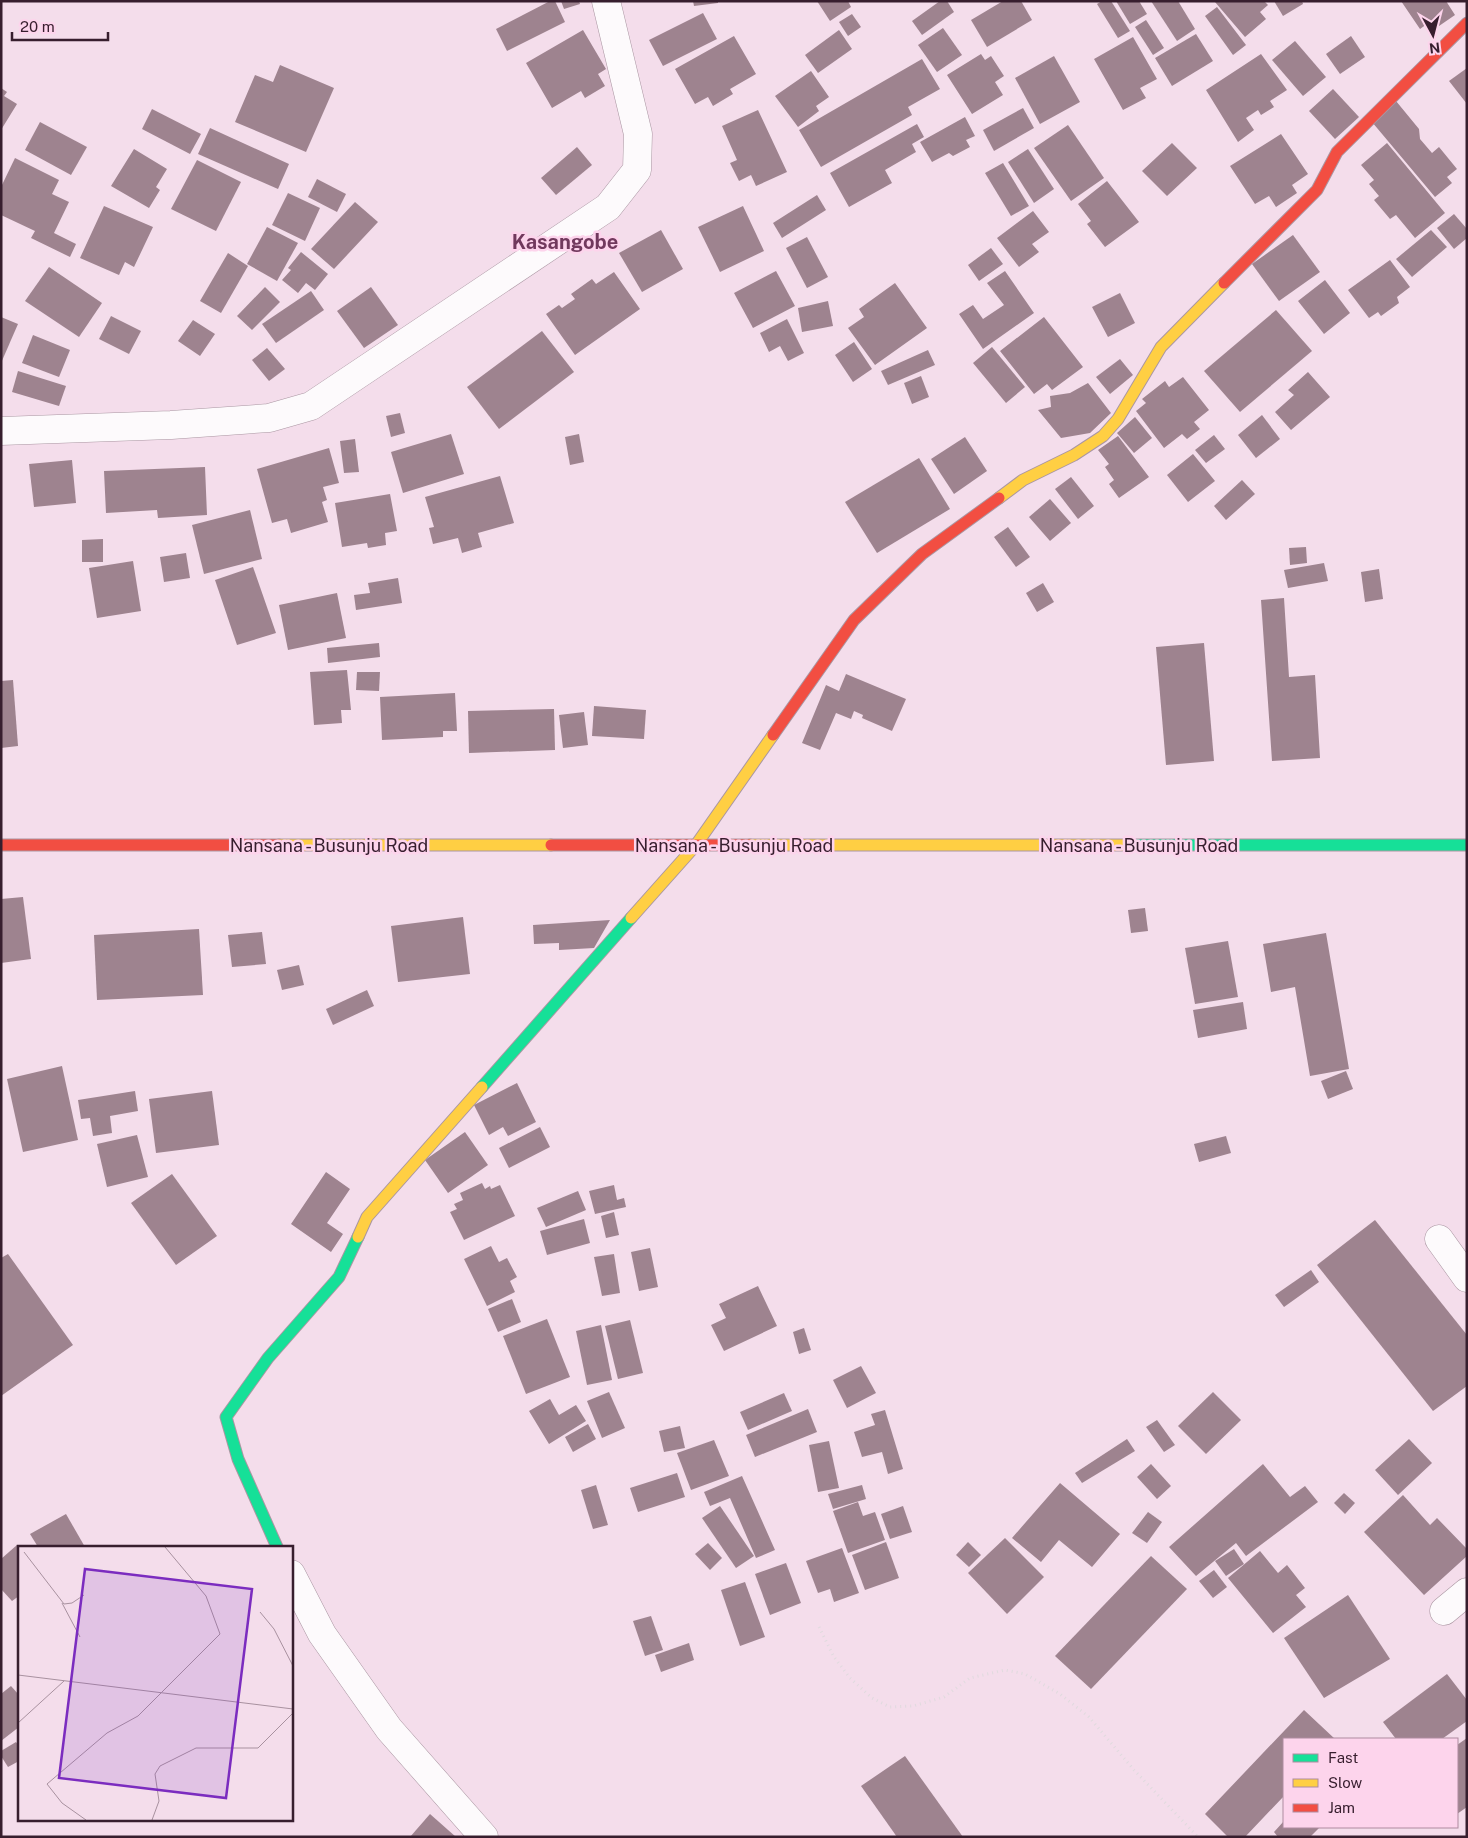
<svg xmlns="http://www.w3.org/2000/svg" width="1468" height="1838" viewBox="0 0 1468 1838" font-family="'Public Sans',sans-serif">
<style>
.building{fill:#9e838f}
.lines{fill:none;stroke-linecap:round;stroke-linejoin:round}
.street-casing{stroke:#aa96a2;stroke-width:29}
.fast-casing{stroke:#aa96a2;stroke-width:13}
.slow-casing{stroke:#aa96a2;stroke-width:13}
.jam-casing{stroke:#aa96a2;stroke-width:13}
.path{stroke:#e0dade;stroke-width:3;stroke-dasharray:1 4;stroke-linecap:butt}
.street{stroke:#fdfafc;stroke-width:28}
.fast{stroke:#16e098;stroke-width:11}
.slow{stroke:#ffcf43;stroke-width:11}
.jam{stroke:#f24e42;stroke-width:11}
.labels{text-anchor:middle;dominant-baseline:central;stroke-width:5;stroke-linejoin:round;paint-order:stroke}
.street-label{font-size:18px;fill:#371e2e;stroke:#fdd4ec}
.quarter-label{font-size:20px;font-weight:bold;fill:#71395d;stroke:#fdd4ec}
.inset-road{fill:none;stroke:#a8919f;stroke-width:1}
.view{fill:#7b2cbf;fill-opacity:0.15;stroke:#7b2cbf;stroke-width:2.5}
.inset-edge{fill:none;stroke:#371e2e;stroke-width:2.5}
</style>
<rect width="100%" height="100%" fill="#f4ddeb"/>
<g class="building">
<path d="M550,1h5l10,21 -58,29 -11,-22z"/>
<path d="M561,1h18l1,3 -16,5z"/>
<path d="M693,1h25v2l-24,3z"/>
<path d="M817,1h31l3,6 -21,14z"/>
<path d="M940,1h7l7,11 -32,23 -10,-14z"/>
<path d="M1003,1h18l11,19 -45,27 -16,-27z"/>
<path d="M1102,1h9l19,30 -12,7 -21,-34z"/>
<path d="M1116,1h23l8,13 -17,10z"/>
<path d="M1151,1h27l17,28 -18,12z"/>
<path d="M1216,1h48l4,4 -8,7 6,7 -21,18 -30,-35z"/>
<path d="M1274,1h28l1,3 -20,12z"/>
<path d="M1401,1h45l9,14 -16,11 -5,-7 -14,10z"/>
<path d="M1217,7l29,38 -13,10 -28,-39z"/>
<path d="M703,13l14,26 -54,27 -14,-26z"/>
<path d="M852,14l9,13 -13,9 -9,-14z"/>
<path d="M1146,20l18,28 -11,7 -18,-28z"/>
<path d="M943,28l19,27 -25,17 -19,-27z"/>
<path d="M583,30l23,39 -8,5 7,12 -20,12 -4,-7 -29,17 -26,-45z"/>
<path d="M839,30l13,19 -34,24 -13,-18z"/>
<path d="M1196,34l17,27 -41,25 -17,-28z"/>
<path d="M734,36l22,38 -26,15 3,5 -20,12 -5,-9 -13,7 -20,-35z"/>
<path d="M1351,36l14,21 -25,17 -14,-20z"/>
<path d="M1133,37l24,42 -17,9 6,10 -23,12 -29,-51z"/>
<path d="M1295,41l31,36 -23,19 -31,-36z"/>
<path d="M981,54l4,6 6,-4 13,20 -9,6 8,13 -31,19 -25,-39z"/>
<path d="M1261,54l26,36 -17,11 4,6 -13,8 -3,-5 -12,8 8,12 -16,12 -32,-52z"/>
<path d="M1054,56l26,46 -40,22 -25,-46z"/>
<path d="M922,59l18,30 -32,18 4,8 -91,52 -22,-37z"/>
<path d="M280,65l54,23 -28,64 -71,-30 20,-47 18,7z"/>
<path d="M1467,68v36l-18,-23z"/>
<path d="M811,71l18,26 -13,9 3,5 -21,16 -23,-31z"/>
<path d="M1,88l6,4 -3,4 13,8 -16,26z"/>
<path d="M1333,89l26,28 -24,22 -26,-28z"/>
<path d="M1396,101l23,28 1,10 12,14 7,-6 18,22 -10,8 5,6 -17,14 -63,-75z"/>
<path d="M1023,108l11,20 -40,23 -11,-21z"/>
<path d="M152,109l49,25 -11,20 -48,-25z"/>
<path d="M758,110l29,62 -31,14 -5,-11 -12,6 -9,-18 7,-3 -15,-34z"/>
<path d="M965,117l10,19 -9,4 4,7 -17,9 -4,-3 -17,9 -12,-20z"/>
<path d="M40,122l47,25 -16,28 -46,-25z"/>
<path d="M917,124l7,13 -12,7 4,8 -31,18 7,13 -43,24 -19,-34z"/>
<path d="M1068,125l36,53 -33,23 -37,-53z"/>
<path d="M210,128l79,36 -11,25 -80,-35z"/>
<path d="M1281,134l27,40 -16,11 5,8 -21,14 -7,-11 -14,8 -25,-38z"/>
<path d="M1172,143l25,25 -30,28 -25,-25z"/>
<path d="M1387,143l58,70 -30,25 -19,-23 -6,4 -16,-19 5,-4 -10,-12 5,-4 -13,-15z"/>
<path d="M577,147l15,18 -36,30 -15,-17z"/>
<path d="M134,149l33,20 -11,18 4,3 -11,18 -38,-22z"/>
<path d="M1028,149l26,40 -20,14 -26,-41z"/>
<path d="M15,158l44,22 -7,14 17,8 -15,31 22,11 -6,13 -39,-19 4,-7 -34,-16v-28z"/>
<path d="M197,160l44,22 -25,49 -45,-22z"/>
<path d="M1003,163l26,43 -18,10 -26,-43z"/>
<path d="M317,179l29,15 -9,18 -29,-15z"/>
<path d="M1107,181l32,41 -34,25 -18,-23 4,-3 -13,-17z"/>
<path d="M288,193l32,15 -15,33 -33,-16z"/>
<path d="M817,195l9,15 -44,28 -9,-15z"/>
<path d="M355,202l23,20 -44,47 -23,-20z"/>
<path d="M104,206l49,21 -19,40 -9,-5 -6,13 -39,-17z"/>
<path d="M743,206l21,45 -44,21 -22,-45z"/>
<path d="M1033,211l16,21 -17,12 7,8 -20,15 -22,-29z"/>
<path d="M1454,214l13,15v9l-13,11 -17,-21z"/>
<path d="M267,227l31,16 -21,38 -30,-17z"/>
<path d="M661,230l22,39 -41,23 -23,-39z"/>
<path d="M1431,230l16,17 -35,30 -16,-18z"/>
<path d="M1293,235l27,37 -41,29 -27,-37z"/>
<path d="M807,237l21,40 -21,11 -21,-40z"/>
<path d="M991,248l12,16 -24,17 -11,-16z"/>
<path d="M301,252l27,22 -13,16 -9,-7 -8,10 -16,-13 9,-10 -3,-2z"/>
<path d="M228,253l20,13 -27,47 -21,-12z"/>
<path d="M1390,260l20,27 -13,10 2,6 -18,13 -3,-4 -9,6 -21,-28z"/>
<path d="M49,267l53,36 -23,34 -54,-36z"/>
<path d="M776,271l19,35 -42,22 -19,-35z"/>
<path d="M1005,271l29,42 -51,36 -24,-35 14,-9 10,14 21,-14 -17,-22z"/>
<path d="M614,272l26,37 -65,46 -29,-41 13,-9 3,3 13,-9 -4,-5 21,-15 4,5z"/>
<path d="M1325,280l25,33 -26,21 -26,-33z"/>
<path d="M895,283l32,45 -52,37 -27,-37 16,-11 -5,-8z"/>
<path d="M265,287l15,15 -28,28 -15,-14z"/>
<path d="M371,287l27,38 -34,23 -27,-37z"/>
<path d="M311,291l13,19 -48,33 -14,-19z"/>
<path d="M1120,293l15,30 -27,14 -16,-30z"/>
<path d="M828,301l5,25 -31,6 -4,-24z"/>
<path d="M1276,310l36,41 -72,61 -36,-41z"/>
<path d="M111,316l30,15 -12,23 -30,-15z"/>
<path d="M1,317l17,7 -17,39z"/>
<path d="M1044,317l39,50 -31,23 -5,-6 -13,10 -34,-43z"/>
<path d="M787,319l17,34 -16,8 -8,-15 -11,6 -9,-19z"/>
<path d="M193,320l22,14 -15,22 -22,-15z"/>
<path d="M542,331l32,41 -75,57 -32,-42z"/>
<path d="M33,335l37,15 -11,27 -37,-14z"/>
<path d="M854,342l18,27 -19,13 -18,-27z"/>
<path d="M992,347l33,40 -19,16 -33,-40z"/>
<path d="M267,348l18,21 -16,12 -17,-21z"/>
<path d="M928,350l7,15 -47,20 -7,-14z"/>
<path d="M1120,359l13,16 -23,19 -14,-17z"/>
<path d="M18,371l48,15 -7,20 -47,-14z"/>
<path d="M1308,372l22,25 -39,33 -16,-18 19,-17 -6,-5z"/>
<path d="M921,376l8,21 -17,7 -8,-21z"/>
<path d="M1183,377l26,33 -15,12 6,7 -13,10 -5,-5 -18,14 -28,-37 10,-8 -4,-4 23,-18 4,6z"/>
<path d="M1088,383l23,30 -21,20 -29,5 -23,-28 13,-3 -1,-11 20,-3z"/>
<path d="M400,413l5,20 -14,4 -5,-21z"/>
<path d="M1262,415l18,24 -24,19 -18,-23z"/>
<path d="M1135,417l17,21 -18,15 -17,-20z"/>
<path d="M451,434l13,40 -61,19 -12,-41z"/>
<path d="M579,434l5,28 -14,3 -5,-28z"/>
<path d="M1214,435l11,14 -19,14 -11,-13z"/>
<path d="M1118,436l31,41 -30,21 -10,-14 5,-4 -9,-13 4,-3 -11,-14z"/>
<path d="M965,437l22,34 -33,23 -23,-35z"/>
<path d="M355,439l4,33 -15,1 -4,-32z"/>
<path d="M329,448l10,35 -16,4 4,13 -5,2 6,20 -37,11 -4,-14 -15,4 -15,-54z"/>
<path d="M1193,454l22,27 -27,21 -21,-27z"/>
<path d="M919,458l31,51 -73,44 -32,-51z"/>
<path d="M72,460l4,43 -42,4 -5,-43z"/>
<path d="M205,467l2,48 -49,3 -1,-8 -51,3 -2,-42z"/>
<path d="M500,476l14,47 -36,10 4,14 -20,6 -4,-15 -25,6 -4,-16 5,-1 -9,-30z"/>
<path d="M1071,477l23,29 -16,13 -23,-30z"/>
<path d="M1242,480l13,14 -29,26 -12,-14z"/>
<path d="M390,494l7,37 -12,2 1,12 -18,3 -1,-5 -25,4 -7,-44z"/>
<path d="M1050,499l21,24 -21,18 -21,-24z"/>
<path d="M250,510l12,49 -58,15 -12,-49z"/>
<path d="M1008,527l22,30 -14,10 -22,-30z"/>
<path d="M103,539v23h-21v-22z"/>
<path d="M1306,547l1,16 -17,2 -1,-17z"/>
<path d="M186,553l4,25 -26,4 -4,-25z"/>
<path d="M133,561l8,50 -44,7 -8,-50z"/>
<path d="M1324,563l4,18 -40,7 -4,-18z"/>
<path d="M253,567l23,66 -39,12 -22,-65z"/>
<path d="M1379,569l4,30 -18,3 -4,-30z"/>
<path d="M398,578l4,25 -46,7 -2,-15 16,-2 -2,-10z"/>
<path d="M1043,583l11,19 -17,10 -11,-19z"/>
<path d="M337,593l9,45 -58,12 -9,-45z"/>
<path d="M1284,598l5,79 26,-2 5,83 -48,3 -11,-161z"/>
<path d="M379,643l1,14 -52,6 -1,-15z"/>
<path d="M1204,643l10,118 -48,4 -10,-118z"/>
<path d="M347,670l4,40h-10l1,13 -28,2 -4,-53z"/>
<path d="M357,672h23l-1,19 -23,-1z"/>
<path d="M846,674l60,25 -14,32 -30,-13 1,-3 -9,-4 -3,8 -15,-6 -16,37 -18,-7 24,-58 13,6z"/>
<path d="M13,680l5,66 -17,2v-67z"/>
<path d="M455,693l2,38h-14v6l-61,3 -2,-43z"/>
<path d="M594,706l52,4 -2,29 -52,-3z"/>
<path d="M554,709l1,41 -86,3 -1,-42z"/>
<path d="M584,712l4,33 -25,3 -4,-33z"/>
<path d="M23,897l8,62 -30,4v-64z"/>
<path d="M1145,908l3,23 -17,2 -3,-23z"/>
<path d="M463,917l7,57 -72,8 -7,-56z"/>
<path d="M610,920l-16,28 -35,2v-7l-25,1 -1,-19z"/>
<path d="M199,929l4,66 -106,5 -3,-65z"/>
<path d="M262,932l4,32 -34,3 -4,-32z"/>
<path d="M1326,933l23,136 -39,7 -15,-89 -24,5 -8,-48z"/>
<path d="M1228,941l10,56 -43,7 -10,-56z"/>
<path d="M299,965l5,20 -22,5 -5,-20z"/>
<path d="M367,990l7,16 -41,19 -7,-16z"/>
<path d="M1243,1002l4,27 -49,9 -5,-28z"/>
<path d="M62,1066l16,74 -55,12 -16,-73z"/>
<path d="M1346,1071l7,18 -25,10 -7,-18z"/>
<path d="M517,1083l19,39 -28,14 -5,-9 -14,8 -15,-30z"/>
<path d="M135,1091l3,20 -28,5 2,17 -19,3 -3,-18 -9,1 -3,-19z"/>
<path d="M212,1091l7,54 -63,8 -7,-54z"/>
<path d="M540,1127l10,20 -41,21 -10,-20z"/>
<path d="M465,1132l23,33 -40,28 -23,-33z"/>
<path d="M137,1135l11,42 -41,10 -10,-43z"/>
<path d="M1226,1136l5,17 -32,9 -5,-18z"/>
<path d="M326,1172l24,17 -23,34 16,11 -12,18 -40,-28z"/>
<path d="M172,1174l45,62 -41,29 -45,-62z"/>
<path d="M482,1183l3,6 5,-3 1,3 9,-4 15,31 -51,24 -14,-28 7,-3 -3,-5 9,-4 -3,-7z"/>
<path d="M614,1185l3,15 7,-2 2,9 -31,7 -6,-23z"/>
<path d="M578,1191l8,19 -40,17 -9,-19z"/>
<path d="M614,1212l5,23 -13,3 -5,-22z"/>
<path d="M584,1219l6,24 -43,12 -7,-24z"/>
<path d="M1375,1220l92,115v51l-34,25 -116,-146z"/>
<path d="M491,1246l8,16 8,-4 10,19 -7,4 5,11 -28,14 -23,-47z"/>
<path d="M650,1248l8,39 -19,4 -8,-39z"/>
<path d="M8,1254l65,91 -72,51v-138z"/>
<path d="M614,1254l6,39 -18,3 -8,-39z"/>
<path d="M1311,1270l8,12 -35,25 -9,-12z"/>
<path d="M758,1286l19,40 -53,25 -13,-26 15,-7 -7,-14z"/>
<path d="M512,1299l9,23 -23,10 -10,-23z"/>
<path d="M547,1319l23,58 -44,17 -23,-58z"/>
<path d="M630,1320l13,53 -25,6 -13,-53z"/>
<path d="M601,1325l11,55 -25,5 -11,-54z"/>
<path d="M804,1328l7,22 -12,4 -6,-22z"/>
<path d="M861,1366l15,27 -29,15 -14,-28z"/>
<path d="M609,1392l16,36 -23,10 -15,-37z"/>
<path d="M1213,1392l28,28 -35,34 -28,-28z"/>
<path d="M784,1393l8,18 -44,19 -8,-18z"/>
<path d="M550,1399l9,16 17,-10 10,16 -37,23 -20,-33z"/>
<path d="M808,1409l9,23 -62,25 -9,-22z"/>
<path d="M885,1410l18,59 -15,5 -6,-22 -20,5 -8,-25 21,-7 -4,-11z"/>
<path d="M1157,1420l18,25 -11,7 -18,-25z"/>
<path d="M588,1424l8,15 -23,13 -8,-15z"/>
<path d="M680,1426l5,22 -21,4 -5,-21z"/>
<path d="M1127,1439l8,12 -53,32 -7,-10z"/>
<path d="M1409,1439l23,24 -34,32 -23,-25z"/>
<path d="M714,1440l15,36 -38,14 -14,-37z"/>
<path d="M829,1441l10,47 -21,4 -9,-47z"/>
<path d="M1151,1464l20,22 -14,13 -20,-22z"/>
<path d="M1263,1464l27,33 15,-11 13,16 -72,54 -10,-13 -40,33 -27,-29z"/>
<path d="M677,1473l8,24 -47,15 -8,-24z"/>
<path d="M742,1476l33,74 -19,8 -26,-60 -20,8 -6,-14z"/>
<path d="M1060,1483l60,51 -28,33 -33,-27 -18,22 -29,-24z"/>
<path d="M596,1485l12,40 -15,4 -12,-39z"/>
<path d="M862,1485l4,14 -33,10 -5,-15z"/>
<path d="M1344,1493l11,10 -10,11 -11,-11z"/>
<path d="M1403,1495l27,30 7,-7 30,31v7l-43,39 -60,-63z"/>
<path d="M858,1502l5,14 12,-4 10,28 -37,13 -15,-42z"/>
<path d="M720,1506l34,50 -18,12 -34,-50z"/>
<path d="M903,1506l9,26 -22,7 -9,-25z"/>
<path d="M1148,1512l14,10 -15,21 -15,-10z"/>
<path d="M66,1514l19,33h-47l-8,-13z"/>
<path d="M1005,1538l39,39 -37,37 -39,-41z"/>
<path d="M886,1542l13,36 -34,12 -13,-35z"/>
<path d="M968,1542l13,13 -12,12 -13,-12z"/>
<path d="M708,1543l14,15 -12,12 -15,-16z"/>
<path d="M17,1545l2,2v49l-7,5 -11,-12v-30z"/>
<path d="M842,1548l17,45 -25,9 -4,-13 -12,4 -12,-32z"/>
<path d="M1234,1549l10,15 -18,12 -11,-15z"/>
<path d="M1260,1551l18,22 9,-8 18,23 -9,7 10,12 -33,26 -45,-55z"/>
<path d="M1151,1556l36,33 -96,100 -36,-33z"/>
<path d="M786,1563l15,40 -31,12 -15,-41z"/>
<path d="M1214,1570l13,17 -14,11 -14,-17z"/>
<path d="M745,1582l20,55 -25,9 -19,-56z"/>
<path d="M1348,1595l42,64 -66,39 -40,-60z"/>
<path d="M651,1616l12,34 -18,6 -12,-35z"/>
<path d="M689,1643l5,17 -33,12 -6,-17z"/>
<path d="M1447,1674l20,26v21l-25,18h-46l-13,-17z"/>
<path d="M11,1686l8,9v32l-18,14v-47z"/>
<path d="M1304,1710l31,29h-51v57l-39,41h-17l-23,-23z"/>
<path d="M1467,1738v69l-10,7v-69z"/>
<path d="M16,1742l3,4v15l-11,6 -7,-11v-5z"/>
<path d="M905,1756l58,81h-66l-36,-51z"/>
<path d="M430,1814l26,23h-46z"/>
<path d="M1284,1821v6h33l2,1 -9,9h-32l-4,-5z"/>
</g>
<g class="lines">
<g class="street-casing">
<g id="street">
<path d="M1,431l170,-6 98,-7 42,-12 297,-199 29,-37 1,-36 -32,-133"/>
<path d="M1439,1239l28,39"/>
<path d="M291,1574l31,60 67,95 95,108"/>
<path d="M1444,1611l23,-19"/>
</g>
</g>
<g class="fast-casing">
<g id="fast">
<path d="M1124,845h343"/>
<path d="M482,1087l149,-169"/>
<path d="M277,1547l-39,-88 -12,-42 42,-59 71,-81 19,-40"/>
</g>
</g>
<g class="slow-casing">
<g id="slow">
<path d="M999,498l24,-18 51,-25 29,-19 15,-17 43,-72 63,-64"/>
<path d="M279,845h272"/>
<path d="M750,845h374"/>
<path d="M631,918l65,-73 77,-110"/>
<path d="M358,1237l9,-20 115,-130"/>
</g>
</g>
<g class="jam-casing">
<g id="jam">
<path d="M1224,283l93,-93 20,-38 130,-129"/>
<path d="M773,735l81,-115 68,-66 77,-56"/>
<path d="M1,845h278"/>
<path d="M551,845h199"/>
</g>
</g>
<path class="path" d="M819,1627l15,30 16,21 22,20 18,9 23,-1 31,-9 26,-19 35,-8 20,4 35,20 29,23 45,53 64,67"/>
<use href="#street" class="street"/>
<use href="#fast" class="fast"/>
<use href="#slow" class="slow"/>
<use href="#jam" class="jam"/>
</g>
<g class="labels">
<g class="street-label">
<text x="329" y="845">Nansana - Busunju Road</text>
<text x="734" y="845">Nansana - Busunju Road</text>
<text x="1139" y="845">Nansana - Busunju Road</text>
</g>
<g class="quarter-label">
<text x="565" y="242">Kasangobe</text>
</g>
</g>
<g transform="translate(18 1546)">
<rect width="275" height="275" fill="#f4ddeb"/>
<path class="inset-road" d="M6,6l40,52 8,-1 12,-8M44,57l18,34M242,66l14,17 19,37M0,129l275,34M0,177l46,-42M68,274l-24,-17 -15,-19 60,-51 31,-17 82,-82 -14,-38 -41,-49M134,274l7,-19 -4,-27 5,-8 36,-18h62l35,-35"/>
<path class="view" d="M67,23l167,20 -26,209 -167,-20z"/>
<rect width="275" height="275" class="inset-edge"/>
</g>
<rect width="1468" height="1838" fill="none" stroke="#371e2e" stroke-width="5"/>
<rect x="1283" y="1738" width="175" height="90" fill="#fdd4ec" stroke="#ae8ba0"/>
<rect x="1293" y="1754" width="25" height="8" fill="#16e098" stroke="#ae8ba0"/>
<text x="1328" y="1763" font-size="15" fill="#371e2e">Fast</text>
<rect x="1293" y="1779" width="25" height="8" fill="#ffcf43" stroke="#ae8ba0"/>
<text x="1328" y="1788" font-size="15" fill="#371e2e">Slow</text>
<rect x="1293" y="1804" width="25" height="8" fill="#f24e42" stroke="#ae8ba0"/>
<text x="1328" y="1813" font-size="15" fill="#371e2e">Jam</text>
<g transform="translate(1433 35) rotate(173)" stroke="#fdd4ec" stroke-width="4" paint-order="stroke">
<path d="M0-4L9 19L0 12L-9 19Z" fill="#371e2e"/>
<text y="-8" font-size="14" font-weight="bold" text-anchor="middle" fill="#371e2e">N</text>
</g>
<path d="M12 32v8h96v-8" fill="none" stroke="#371e2e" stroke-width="2.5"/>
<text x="20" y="32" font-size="15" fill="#371e2e" stroke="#fdd4ec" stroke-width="4" paint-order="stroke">20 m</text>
</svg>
